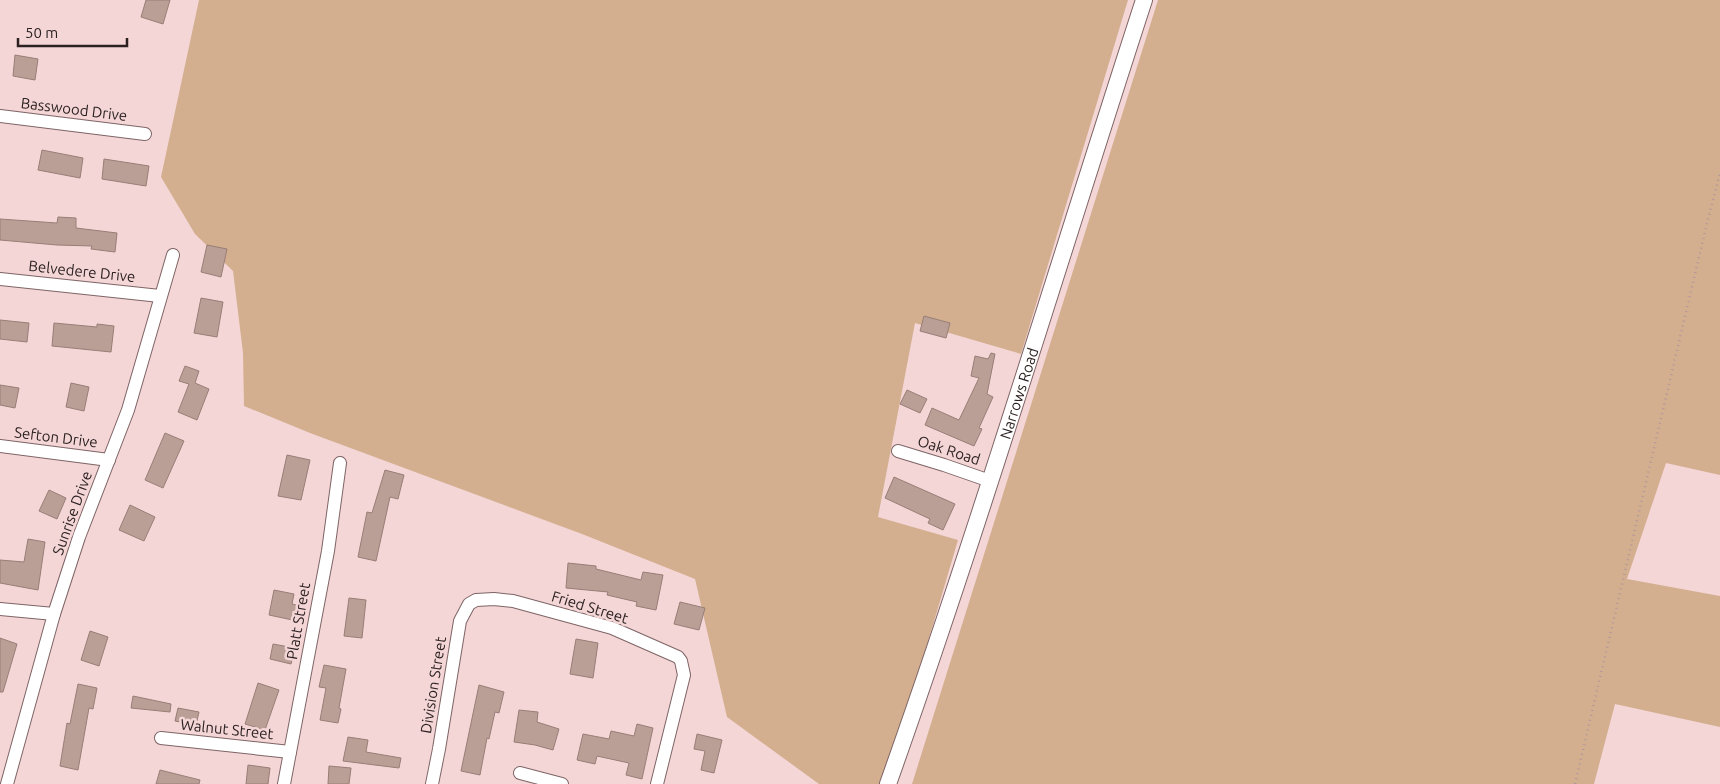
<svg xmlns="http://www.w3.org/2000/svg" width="1720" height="784" viewBox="0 0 1720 784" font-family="Ubuntu,sans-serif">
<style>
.green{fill:#d3af8f}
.building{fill:#b99f96;stroke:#987e76}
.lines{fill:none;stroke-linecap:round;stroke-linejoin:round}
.minor-casing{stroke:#7e6465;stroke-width:14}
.tertiary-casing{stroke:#7e6465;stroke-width:18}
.path{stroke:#b09899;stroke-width:2.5;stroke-dasharray:1 4;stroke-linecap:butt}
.minor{stroke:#fff;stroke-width:12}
.tertiary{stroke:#fff;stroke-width:16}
.labels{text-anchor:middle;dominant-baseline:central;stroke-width:5;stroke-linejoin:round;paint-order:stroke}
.street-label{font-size:15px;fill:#2c2121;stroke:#f4d6d7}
</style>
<rect width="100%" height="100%" fill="#f4d6d7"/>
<g class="green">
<path d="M199,0h929l-107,354 -106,-31 -37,194 80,23 -72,244h-67l-92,-67 -32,-138 -113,-45 -272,-101 -66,-27 -1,-53 -10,-82 -38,-37 -34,-57z"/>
<path d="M1158,0h562v475l-54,-12 -39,116 93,17v131l-105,-23 -21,80h-682z"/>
</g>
<g class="building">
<path d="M146,0h24l-7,24 -22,-7z"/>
<path d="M15,55l23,4 -3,21 -22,-4z"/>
<path d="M42,150l41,8 -3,20 -42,-8z"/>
<path d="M104,159l45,7 -3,20 -44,-7z"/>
<path d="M58,217l18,1v10l41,5 -2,19 -24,-3 1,-3 -35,-1 -57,-5v-21l57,4z"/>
<path d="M207,245l20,4 -6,28 -20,-5z"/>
<path d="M201,298l22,4 -6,35 -23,-4z"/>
<path d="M924,316l26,7 -4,15 -26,-7z"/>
<path d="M0,320l29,3 -2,19 -27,-3z"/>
<path d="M54,323l43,4v-3l17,2 -3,26 -59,-6z"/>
<path d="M991,353l4,1 -8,40 6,3 -14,31 3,1 -8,17 -49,-21 7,-17 27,12 20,-42 -8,-2 4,-20 13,3z"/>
<path d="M185,366l14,5 -4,12 14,6 -12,31 -19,-8 11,-28 -10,-3z"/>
<path d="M71,383l18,4 -5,24 -18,-4z"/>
<path d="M0,385l19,3 -4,20 -15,-3z"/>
<path d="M907,390l20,9 -7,14 -20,-9z"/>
<path d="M165,433l19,8 -21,47 -18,-8z"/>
<path d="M287,455l23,5 -9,40 -23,-4z"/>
<path d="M385,470l19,5 -6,24 -8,-2 -14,64 -18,-4 9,-45 5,1z"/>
<path d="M894,477l61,27 -12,26 -15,-7 2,-4 -45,-21z"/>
<path d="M49,490l17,8 -9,21 -18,-8z"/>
<path d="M130,505l25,12 -11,24 -25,-11z"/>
<path d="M28,539l17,3 -7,48 -38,-7v-23l24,2z"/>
<path d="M568,563l28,3v3l45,11 2,-8 20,3 -7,35 -20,-4 1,-4 -30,-7 1,-3 -42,-4z"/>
<path d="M274,590l20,4 -2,10 8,2 -3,15 -28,-6z"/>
<path d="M349,598l17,2 -4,38 -18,-2z"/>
<path d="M680,602l25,6 -6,22 -25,-6z"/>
<path d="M90,631l18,6 -9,29 -18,-6z"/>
<path d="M0,638l17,6 -14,48h-3z"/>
<path d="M576,639l22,4 -5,35 -23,-4z"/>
<path d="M273,644l22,4 -4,16 -21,-5z"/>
<path d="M324,665l22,4 -7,39 2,1 -3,14 -18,-3 6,-32 -7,-1z"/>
<path d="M258,683l21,7 -14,40 -20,-6z"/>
<path d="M78,684l19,4 -4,21 -4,-1 -11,62 -18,-4 7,-43 3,1z"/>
<path d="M479,685l25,7 -5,21 -4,-1 -6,27 -2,-1 -7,37 -19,-4z"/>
<path d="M133,696l38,8 -1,8 -39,-4z"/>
<path d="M178,708l21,4 -3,13 -21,-4z"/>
<path d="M519,710l19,2 -1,10 22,7 -6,21 -18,-5 -21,-3z"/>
<path d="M637,724l16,4 -11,51 -16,-4 3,-12 -32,-7 -2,8 -18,-4 6,-26 26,5 2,-8 23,5z"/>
<path d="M697,734l25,6 -8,33 -13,-3 4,-19 -11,-2z"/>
<path d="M348,737l20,3 -2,12 35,6 -2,10 -56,-7z"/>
<path d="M248,765l22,3 -2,16h-22z"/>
<path d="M329,766l22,2 -2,16h-21z"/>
<path d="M160,770l40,10 -1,4h-43z"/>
</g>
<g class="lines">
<g class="minor-casing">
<g id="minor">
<path d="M0,116l145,18"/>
<path d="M0,279l160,17"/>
<path d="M0,446l109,14"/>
<path d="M898,451l46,14 46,16"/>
<path d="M0,609l54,5"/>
<path d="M161,738l129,14"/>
<path d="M520,773l42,11"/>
<path d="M7,784l47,-170 25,-77 49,-127 45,-155"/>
<path d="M284,784l44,-233 12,-88"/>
<path d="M432,784l7,-35 21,-128 9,-17 7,-4 18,-1 19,2 99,27 66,29 3,4 3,14 -27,109"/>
</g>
</g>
<g class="tertiary-casing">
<g id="tertiary">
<path id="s1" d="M888,784c92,-259 171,-523 256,-784"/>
</g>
</g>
<path class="path" d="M1575,784l132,-561 13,-50"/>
<use href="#minor" class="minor"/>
<use href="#tertiary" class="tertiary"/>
</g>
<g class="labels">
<g class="street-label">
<text transform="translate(74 109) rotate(7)">Basswood Drive</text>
<text transform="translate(82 271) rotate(6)">Belvedere Drive</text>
<text stroke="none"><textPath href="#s1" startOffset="412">Narrows Road</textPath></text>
<text transform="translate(56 437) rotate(7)">Sefton Drive</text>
<text transform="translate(949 450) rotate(18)">Oak Road</text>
<text transform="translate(72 513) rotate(-70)">Sunrise Drive</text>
<text transform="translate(590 607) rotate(17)">Fried Street</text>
<text transform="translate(298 621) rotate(-80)">Platt Street</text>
<text transform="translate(433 685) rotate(-81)">Division Street</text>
<text transform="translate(227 729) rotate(6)">Walnut Street</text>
</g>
</g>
<path d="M18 38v8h109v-8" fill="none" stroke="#2c2121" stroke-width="2.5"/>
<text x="25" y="38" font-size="15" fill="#2c2121" stroke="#f4d6d7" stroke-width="4" paint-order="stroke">50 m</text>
</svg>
